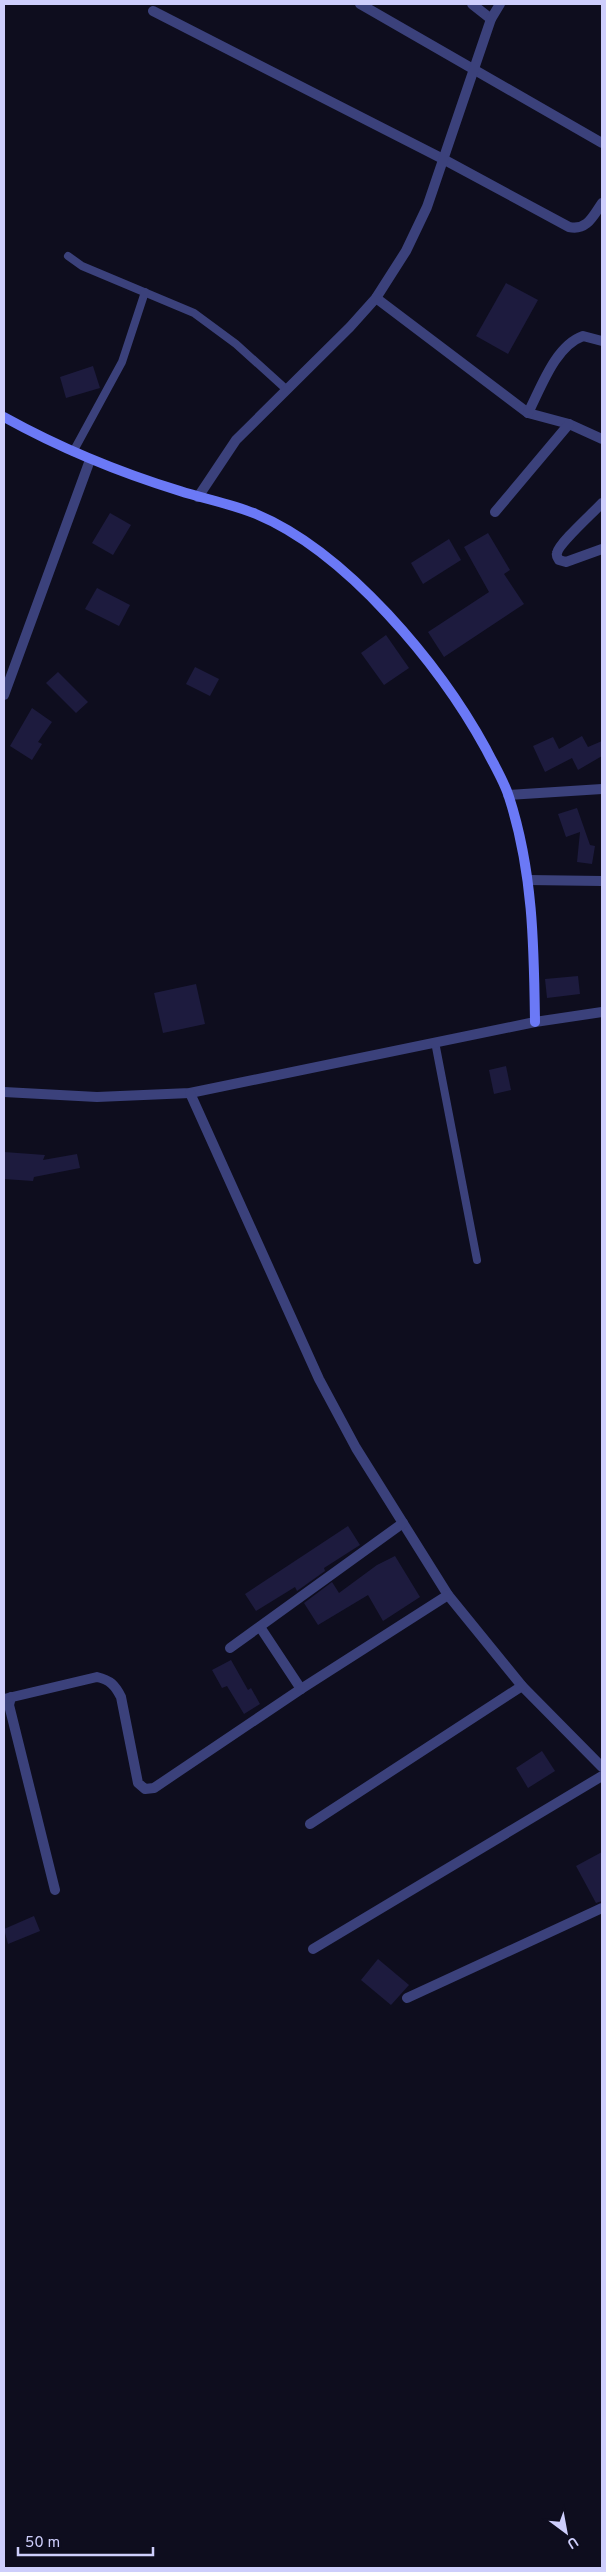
<svg xmlns="http://www.w3.org/2000/svg" width="606" height="2572" viewBox="0 0 606 2572" font-family="Overpass,sans-serif">
<style>
.building{fill:#1d1b3e}
.lines{fill:none;stroke-linecap:round;stroke-linejoin:round}
.lane{stroke:#3b417b;stroke-width:8}
.street{stroke:#3b417b;stroke-width:10}
.secondary{stroke:#6b79f6;stroke-width:10}
</style>
<rect width="100%" height="100%" fill="#0e0d1e"/>
<g class="building">
<path d="M506,283l32,17 -30,54 -32,-18z"/>
<path d="M93,366l7,22 -34,10 -6,-21z"/>
<path d="M110,513l21,12 -18,30 -21,-12z"/>
<path d="M488,533l22,37 -6,4 20,30 -80,53 -16,-25 61,-40 -25,-45z"/>
<path d="M449,539l12,21 -38,24 -12,-21z"/>
<path d="M97,588l33,17 -11,21 -34,-17z"/>
<path d="M386,635l23,33 -25,17 -23,-32z"/>
<path d="M195,667l24,12 -9,17 -24,-12z"/>
<path d="M58,672l30,30 -12,11 -30,-30z"/>
<path d="M32,708l20,14 -14,20 4,2 -10,16 -22,-14z"/>
<path d="M582,736l6,11 14,-6v15l-24,14 -6,-12 -27,14 -12,-26 20,-9 6,12z"/>
<path d="M577,808l13,37 5,1 -3,18 -15,-2 3,-30 -14,5 -8,-23z"/>
<path d="M578,976l2,18 -33,4 -2,-19z"/>
<path d="M196,984l9,40 -42,9 -9,-40z"/>
<path d="M506,1066l5,24 -17,4 -5,-24z"/>
<path d="M4,1152l41,3 -2,5 34,-6 3,14 -46,9 -1,4 -29,-2z"/>
<path d="M348,1526l12,19 -36,23 1,3 -28,20 -2,-4 -39,24 -11,-17z"/>
<path d="M395,1556l25,41 -37,24 -15,-26 -50,30 -14,-22 28,-21 7,11 38,-28z"/>
<path d="M231,1660l17,30 3,-2 9,16 -16,10 -17,-28 -5,2 -10,-18z"/>
<path d="M542,1751l13,20 -27,17 -12,-20z"/>
<path d="M602,1852v49l-6,2 -20,-37z"/>
<path d="M34,1916l6,15 -32,13 -4,-15z"/>
<path d="M378,1959l31,26 -18,20 -30,-25z"/>
</g>
<g class="lines">
<g class="lane">
<path d="M68,256l14,10 112,47 42,31 51,46"/>
<path d="M73,452l49,-90 23,-70"/>
<path d="M435,1042l42,218"/>
</g>
<g class="street">
<path d="M360,4l242,139"/>
<path d="M472,4l19,15"/>
<path d="M153,11l290,148 126,68c18,4 24,-11 33,-24"/>
<path d="M376,298l152,115 41,11 33,15"/>
<path d="M528,413c13,-25 27,-67 55,-77l19,5"/>
<path d="M198,497l38,-57 114,-113 26,-29 30,-47 21,-44 64,-188 9,-15"/>
<path d="M602,503c-8,9 -43,40 -45,50 -1,3 1,5 2,7l7,2 36,-13"/>
<path d="M495,512l74,-88"/>
<path d="M4,695l86,-235"/>
<path d="M508,795l94,-6"/>
<path d="M528,880l74,1"/>
<path d="M4,1092l93,5 93,-4 345,-71 67,-10"/>
<path d="M190,1093l129,286 37,69 92,147 74,91 80,81"/>
<path d="M260,1627l41,62"/>
<path d="M230,1648l173,-125"/>
<path d="M11,1697l-2,8 46,185"/>
<path d="M4,1699l93,-22c13,3 18,8 24,20l17,86 7,6 9,-1 147,-99 147,-94"/>
<path d="M310,1824l212,-138"/>
<path d="M313,1949l289,-173"/>
<path d="M407,1998l195,-90"/>
</g>
<path class="secondary" d="M4,417c56,31 114,55 176,74 25,8 52,13 76,23 91,38 184,151 230,235 8,16 18,32 23,48 24,74 25,148 26,225"/>
</g>
<rect width="606" height="2572" fill="none" stroke="#cecefc" stroke-width="10"/>
<g transform="translate(566 2532) rotate(148)" stroke="#0e0d1e" stroke-width="4" paint-order="stroke">
<path d="M0-4L9 19L0 12L-9 19Z" fill="#cecefc"/>
<text y="-8" font-size="14" font-weight="bold" text-anchor="middle" fill="#cecefc">U</text>
</g>
<path d="M18 2547v8h135v-8" fill="none" stroke="#cecefc" stroke-width="2.5"/>
<text x="25" y="2547" font-size="15" fill="#cecefc" stroke="#0e0d1e" stroke-width="4" paint-order="stroke">50 m</text>
</svg>
